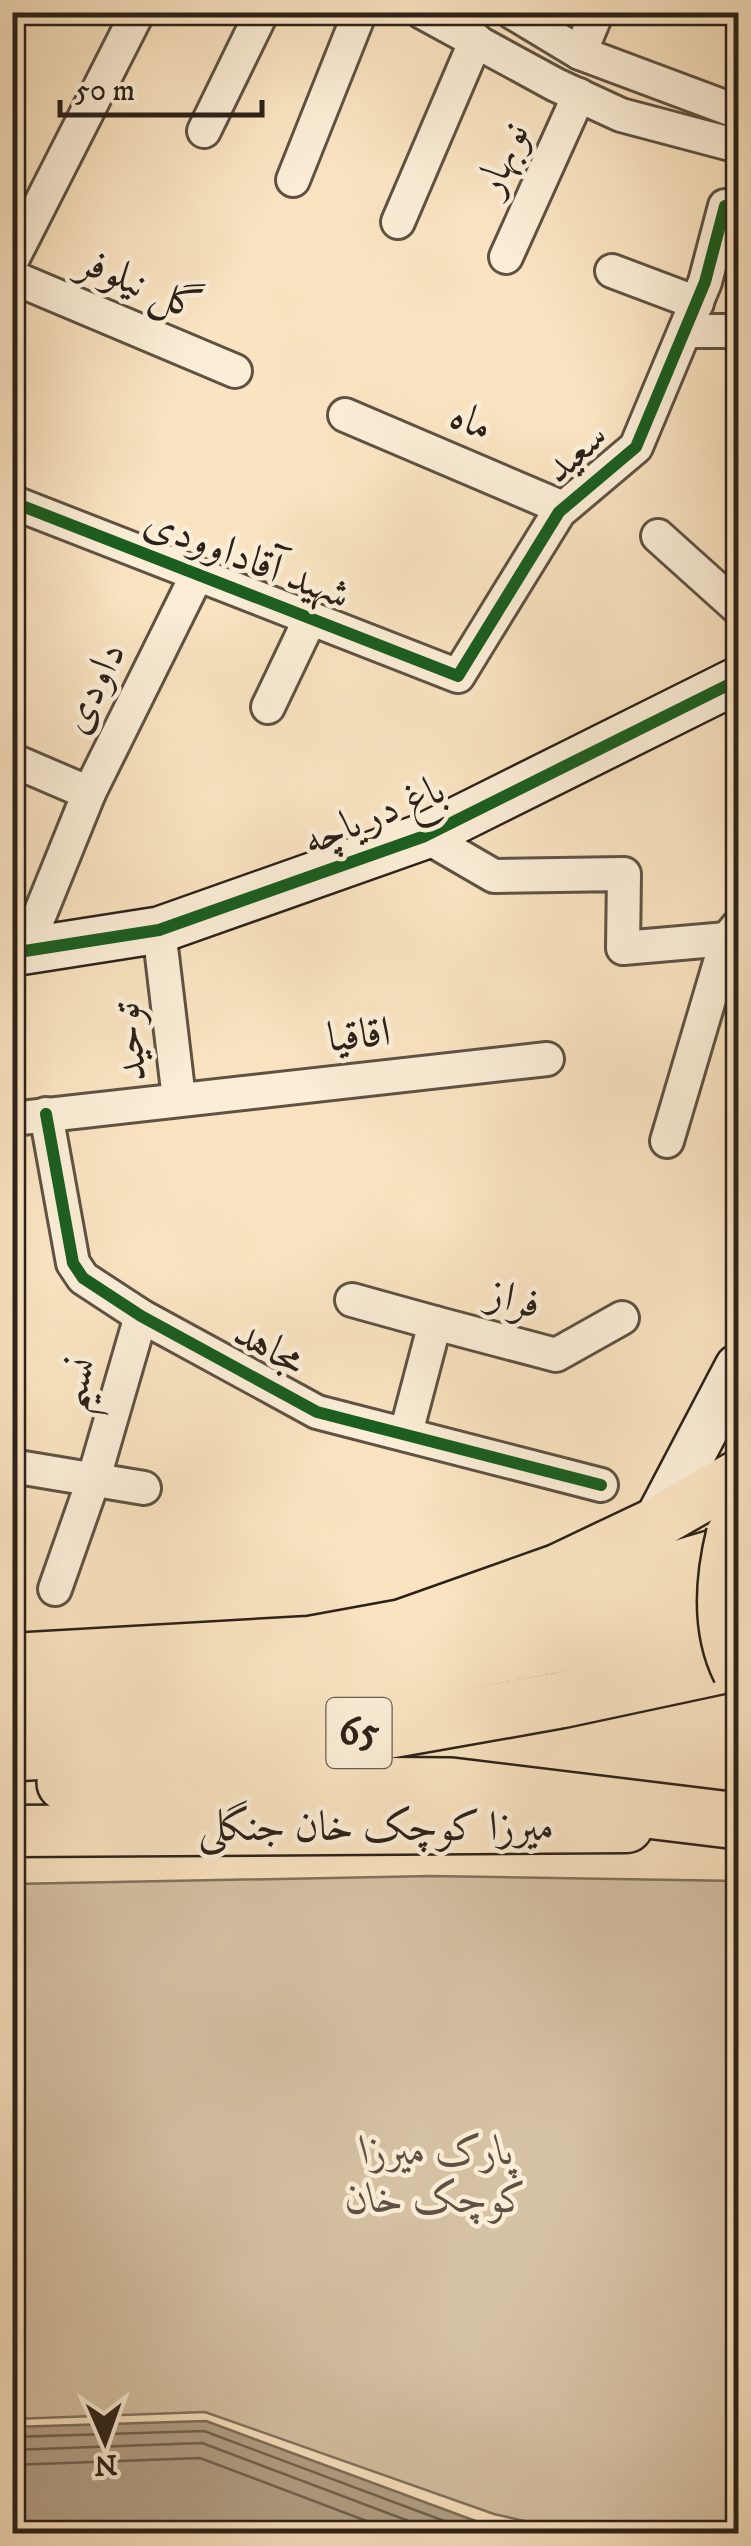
<svg xmlns="http://www.w3.org/2000/svg" width="751" height="2546" viewBox="0 0 751 2546" font-family="'IM FELL DW Pica',Amiri,serif">
<style>
.green{fill:#d6c2a4;stroke:#81725e;stroke-width:2.5}
.water{fill:#b3a187;stroke:#7d6e5b;stroke-width:2.5}
.lines{fill:none;stroke-linecap:round;stroke-linejoin:round}
.shore{stroke:#706150;stroke-width:2.5}
.street-casing{stroke:#5f5243;stroke-width:38}
.secondary-casing{stroke:#2c2119;stroke-width:50}
.primary-casing{stroke:#2c2119;stroke-width:55}
.highway-casing{stroke:#2c2119;stroke-width:60}
.street{stroke:#fbedd6;stroke-width:32}
.secondary{stroke:#fbedd6;stroke-width:45}
.primary{stroke:#f9e3c0;stroke-width:50}
.highway{stroke:#f9e3c0;stroke-width:55}
.primary-bridge-casing{stroke:#2c2119;stroke-width:55;stroke-linecap:butt}
.primary-bridge{stroke:#f9e3c0;stroke-width:50}
.cycleway-casing{stroke:#fbedd6;stroke-width:19}
.cycleway{stroke:#1b5e20;stroke-width:12}
.labels{text-anchor:middle;dominant-baseline:central;stroke-width:9;stroke-linejoin:round;paint-order:stroke}
.shield{fill:#fbedd6;stroke:#6a5e52;stroke-width:2.5}
.shield-label{font-size:40px;font-weight:bold;fill:#2c2119}
.street-label{font-size:42px;fill:#2c2119;stroke:#fbedd6}
.park-label{font-size:42px;font-style:italic;fill:#5f5143;stroke:#fbedd6}
</style>
<rect width="100%" height="100%" fill="#f9e3c0"/>
<filter id="stains"><feTurbulence type="fractalNoise" baseFrequency=".002" numOctaves="4"/><feColorMatrix values="0 0 0 0 .2 0 0 0 0 .09 0 0 0 0 .02 0 0 0 .5 -.17"/></filter>
<radialGradient id="worn" r=".72"><stop offset=".6" stop-color="#630" stop-opacity="0"/><stop offset="1" stop-color="#630" stop-opacity=".3"/></radialGradient>
<path class="green" d="M431,1876l307,5v652h-160l-84,-19 -289,-102 -192,7v-535z"/>
<path class="water" d="M206,2421l302,112h-495v-106z"/>
<g class="lines">
<g class="shore">
<path d="M12,2437l192,-6 275,103"/>
<path d="M12,2450l190,-7 241,91"/>
<path d="M12,2465l188,-7 201,76"/>
</g>
<g class="street-casing">
<g id="street">
<path d="M422,12l134,73 65,30 117,31"/>
<path d="M512,12l68,41 158,59"/>
<path d="M580,53l17,-41"/>
<path d="M204,131l58,-119"/>
<path d="M293,180l67,-168"/>
<path d="M398,222l78,-182"/>
<path d="M506,257l73,-162"/>
<path d="M12,260l126,-248"/>
<path d="M612,271l85,32"/>
<path d="M12,277l223,94"/>
<path d="M685,331h53"/>
<path d="M345,415l218,93"/>
<path d="M12,502l446,174 101,-164 77,-65 69,-165 20,-76"/>
<path d="M658,536l80,72"/>
<path d="M268,707l42,-88"/>
<path d="M12,760l77,33"/>
<path d="M425,836l69,40 130,-2 -1,74 104,-9"/>
<path d="M159,930l20,169"/>
<path d="M25,951l64,-158 108,-218"/>
<path d="M46,1114l27,149 10,15 58,38 176,96 284,73"/>
<path d="M12,1119l535,-60"/>
<path d="M667,1141l60,-202 11,-13"/>
<path d="M352,1300l83,23 -29,110"/>
<path d="M435,1323l121,32 66,-37"/>
<path d="M12,1466l132,22"/>
<path d="M55,1589l38,-108 48,-165"/>
</g>
</g>
<g class="secondary-casing">
<g id="secondary">
<path d="M12,953l147,-23 266,-94 313,-156"/>
<path d="M656,1523l82,-156"/>
</g>
</g>
<g class="primary-casing">
<g id="primary">
<path d="M12,1659l297,-17 93,-17 155,-55 99,-47 82,-47"/>
<path d="M12,1831l615,-4"/>
</g>
</g>
<g class="highway-casing">
<g id="highway">
<path d="M405,1644l132,-42 116,-26 85,-25"/>
<path d="M12,1702l358,-23 316,-58 52,-16"/>
<path d="M12,1753l373,-22 175,-31 178,-38"/>
<path d="M65,1783l386,3 287,35"/>
</g>
</g>
<use href="#street" class="street"/>
<use href="#secondary" class="secondary"/>
<use href="#primary" class="primary"/>
<use href="#highway" class="highway"/>
<g class="primary-bridge-casing">
<path id="primary-bridge" d="M732,1534c-11,45 -15,95 6,137"/>
</g>
<use href="#primary-bridge" class="primary-bridge"/>
<g class="cycleway-casing">
<g id="cycleway">
<path d="M12,502l446,174 101,-164 77,-65 69,-165 20,-76"/>
<path d="M12,953l147,-23 266,-94 313,-156"/>
<path d="M46,1114l27,149 10,15 58,38 176,96 284,73"/>
</g>
</g>
<use href="#cycleway" class="cycleway"/>
</g>
<g class="labels">
<rect class="shield" x="326.5" y="1698" width="65" height="70" rx="8"/>
<g class="shield-label">
<text x="359" y="1733">65</text>
</g>
<g class="street-label">
<text transform="translate(503 159) rotate(-66)">نوبهار</text>
<text transform="translate(140 285) rotate(23)">گل نیلوفر</text>
<text transform="translate(471 422) rotate(23)">ماه</text>
<text transform="translate(576 453) rotate(-42)">سعید</text>
<text transform="translate(247 559) rotate(21)">شهید آقاداوودی</text>
<text transform="translate(94 688) rotate(-64)">داودی</text>
<text transform="translate(374 816) rotate(-22)">باغ دریاچه</text>
<text transform="translate(359 1036) rotate(-6)">اقاقیا</text>
<text transform="translate(130 1042) rotate(-96)">توحید</text>
<text transform="translate(514 1300) rotate(15)">فراز</text>
<text transform="translate(269 1348) rotate(29)">مجاهد</text>
<text transform="translate(77 1384) rotate(-74)">نسیم</text>
<text x="376" y="1828">میرزا کوچک خان جنگلی</text>
</g>
<g class="park-label">
<text x="438" y="2152">پارک میرزا<tspan x="438" dy="48">کوچک خان</tspan></text>
</g>
</g>
<rect width="751" height="2546" fill="none" stroke="#f9e3c0" stroke-width="50"/>
<rect x="15" y="15" width="721" height="2516" fill="none" stroke="#2c2119" stroke-width="5"/>
<rect x="25" y="25" width="701" height="2496" fill="none" stroke="#2c2119" stroke-width="2.5"/>
<g transform="translate(105 2441) rotate(178)" stroke="#fbedd6" stroke-width="8" paint-order="stroke">
<path d="M0-8L18 38L0 25L-18 38Z" fill="#2c2119"/>
<text y="-15" font-size="28" font-weight="bold" text-anchor="middle" fill="#2c2119">N</text>
</g>
<path d="M60 100v15h202v-15" fill="none" stroke="#2c2119" stroke-width="5"/>
<text x="75" y="100" font-size="30" fill="#2c2119" stroke="#fbedd6" stroke-width="8" paint-order="stroke">50 m</text>
<rect width="100%" height="100%" filter="url(#stains)"/>
<rect width="100%" height="100%" fill="url(#worn)"/>
</svg>
